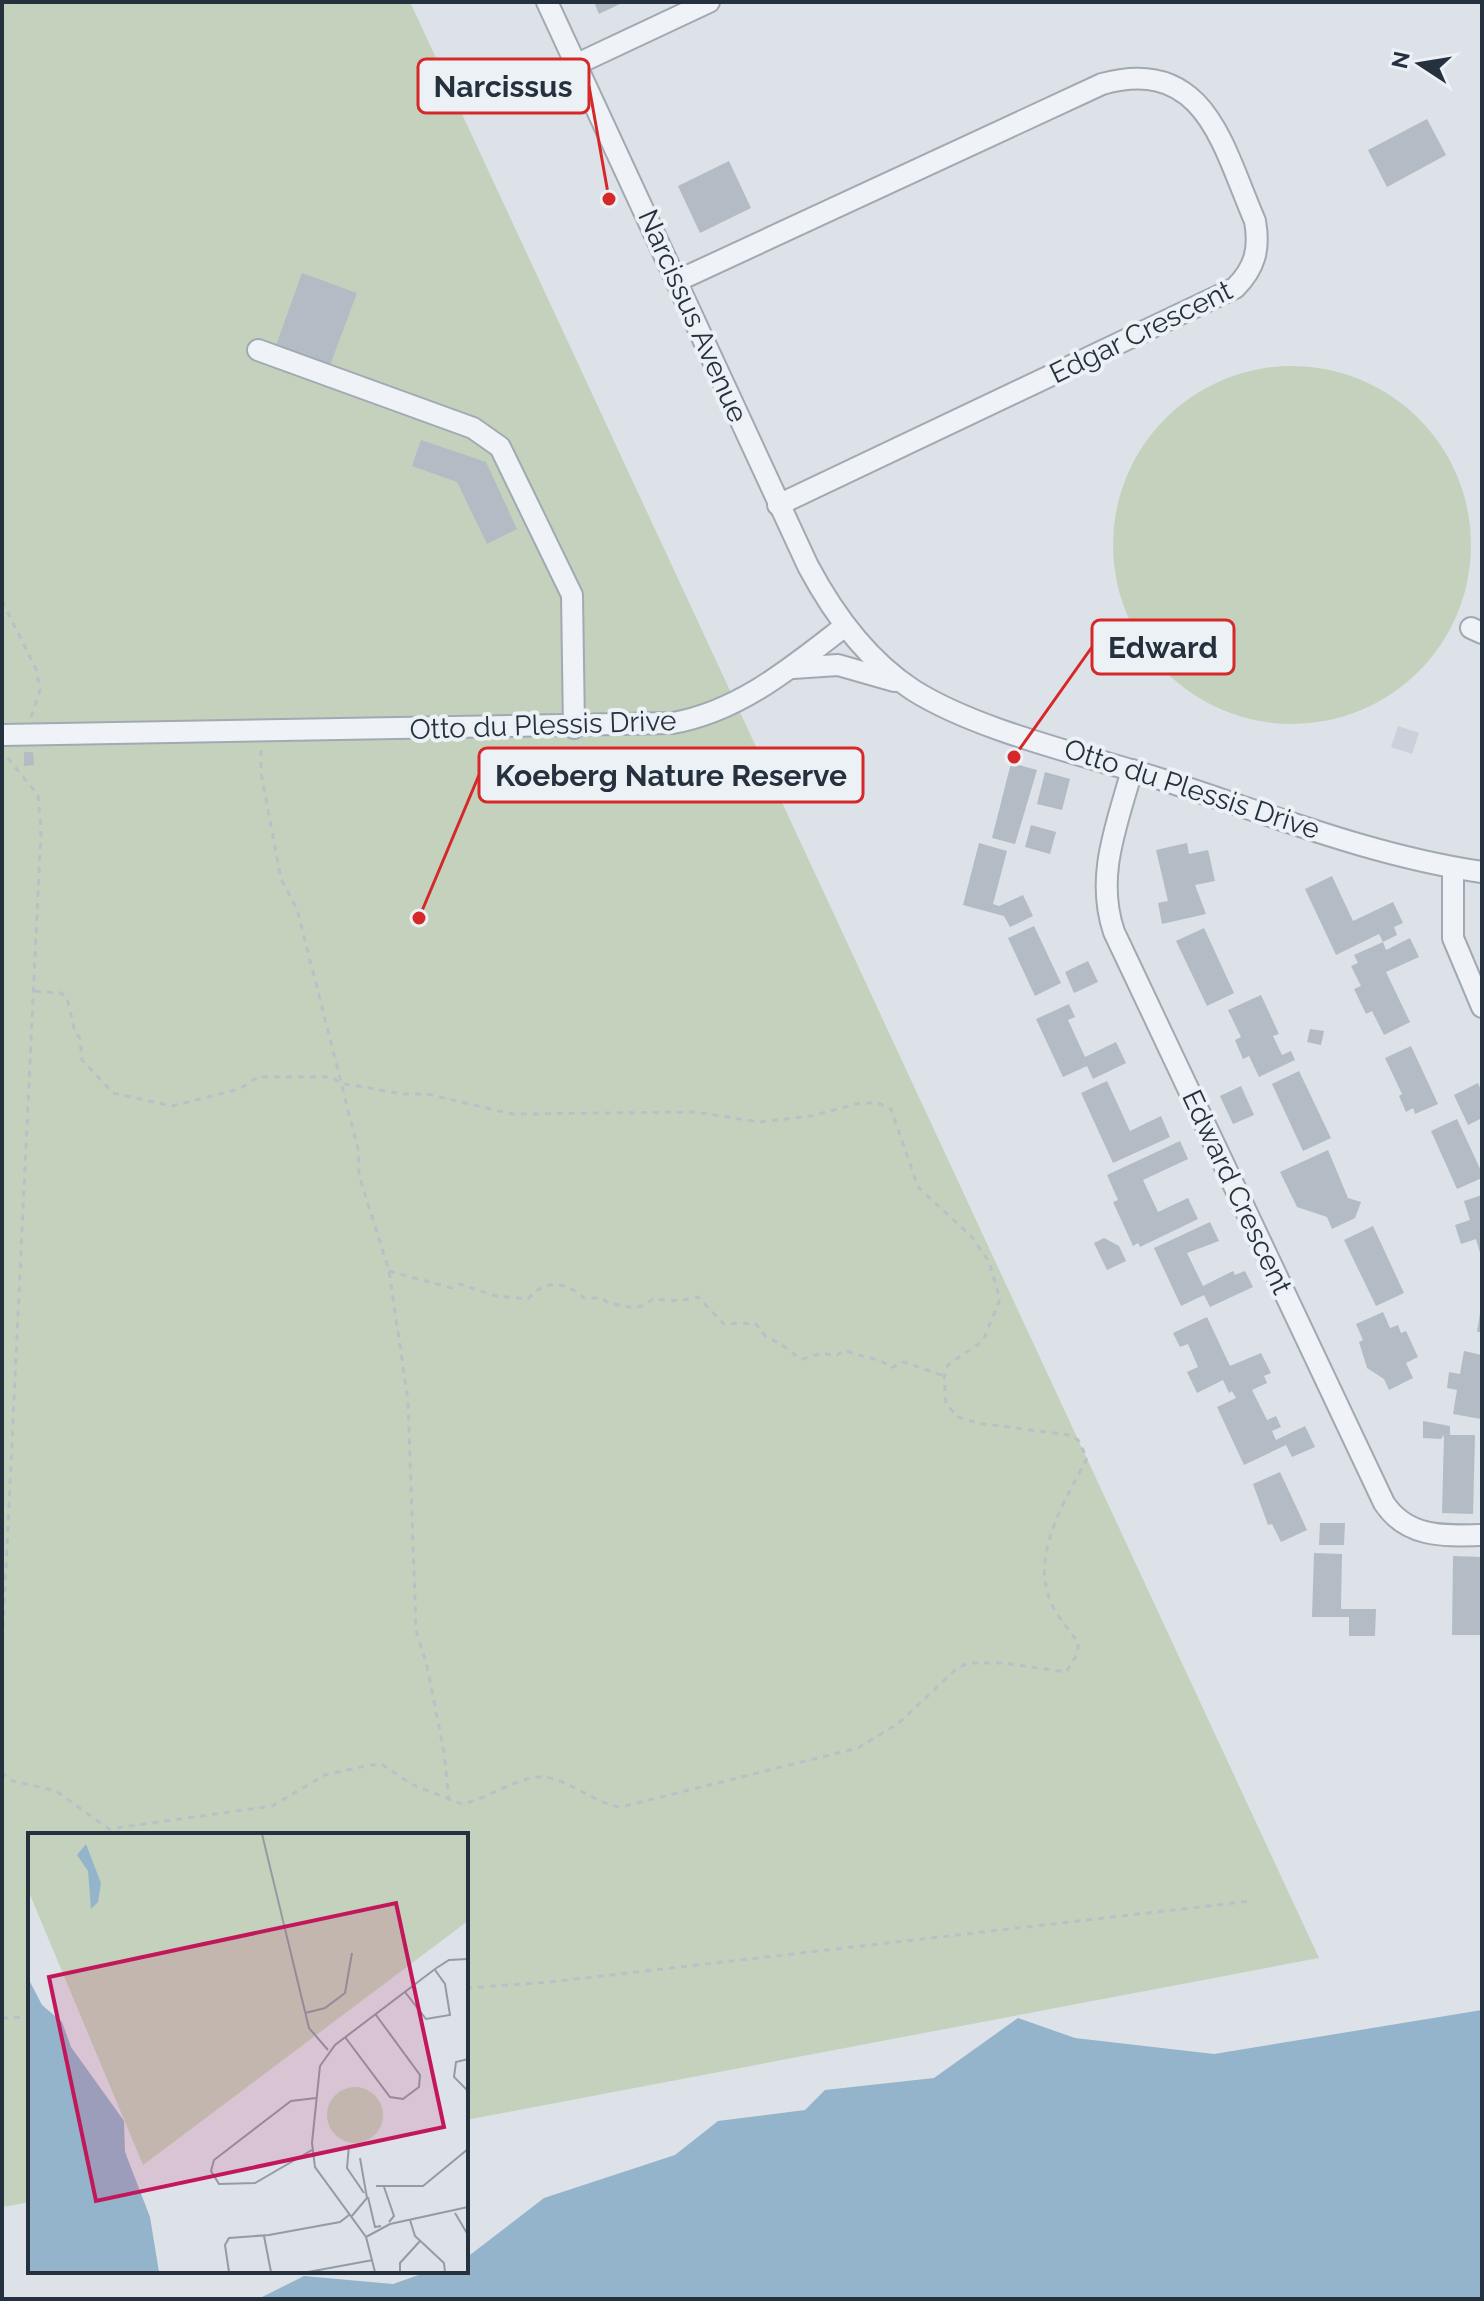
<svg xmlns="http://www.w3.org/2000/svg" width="1484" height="2301" viewBox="0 0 1484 2301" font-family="Raleway,sans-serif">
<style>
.built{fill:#cad1da}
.green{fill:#c4d2bd}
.water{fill:#94b4cb}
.building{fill:#b3bbc5}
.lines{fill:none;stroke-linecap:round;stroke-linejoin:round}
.minor-casing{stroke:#a1a9b2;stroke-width:24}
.path{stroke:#bac0c6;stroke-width:3;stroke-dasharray:6 6;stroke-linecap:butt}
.minor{stroke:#eff2f6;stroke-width:20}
.labels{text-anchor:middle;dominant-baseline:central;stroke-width:8;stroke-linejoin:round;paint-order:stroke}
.street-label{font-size:28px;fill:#25313f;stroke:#ecf1f5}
.inset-road{fill:none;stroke:#939ba4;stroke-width:2}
.view{fill:#c2185b;fill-opacity:0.15;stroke:#c2185b;stroke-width:4}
.inset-edge{fill:none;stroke:#25313f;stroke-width:4}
.leader{fill:none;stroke:#d62828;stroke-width:3}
.callout-dot{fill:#d62828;stroke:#ecf1f5;stroke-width:3}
.callout{fill:#ecf1f5;stroke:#d62828;stroke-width:3}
.callout-label{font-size:30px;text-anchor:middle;font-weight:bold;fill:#25313f}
</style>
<rect width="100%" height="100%" fill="#dce2e8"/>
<path class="built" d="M1398,726l21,7 -7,21 -21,-7z"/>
<g class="green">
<path d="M2,2h408l909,1956 -853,162v-285h-436v367l-28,5z"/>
<circle cx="1292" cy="545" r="179"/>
</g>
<path class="water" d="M1482,2010v289h-1224l46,-23 89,8 37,-13h36v-13l78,-60 131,-43 43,-34 87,-11 20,-20 109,-12 84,-60 57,20 139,16z"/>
<g class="building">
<path d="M594,2h30l-25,12z"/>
<path d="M1427,119l19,36 -59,32 -19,-37z"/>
<path d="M729,161l22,47 -51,25 -22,-47z"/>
<path d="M302,273l55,20 -28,75 -54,-20z"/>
<path d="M421,440l65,22 31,67 -30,15 -30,-62 -45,-16z"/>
<path d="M24,752h9l1,13 -10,1z"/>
<path d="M1011,763l26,7 -22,74 -23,-6z"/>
<path d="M1045,772l25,7 -8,31 -25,-6z"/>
<path d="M1031,825l25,7 -6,22 -25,-7z"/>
<path d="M979,843l28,8 -14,53 6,2 24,-11 10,21 -23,11 -6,-11 -41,-11z"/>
<path d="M1187,843l2,11 19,-4 7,31 -20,4 11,29 -44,10 -4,-21 10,-2 -12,-51z"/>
<path d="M1332,876l21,45 40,-19 10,21 -9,4 3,8 -14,7 -4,-8 -43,21 -31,-66z"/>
<path d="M1034,926l27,57 -26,13 -27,-58z"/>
<path d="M1204,928l30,65 -27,13 -31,-65z"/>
<path d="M1410,938l9,19 -33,15 24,50 -26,13 -12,-24 -6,3 -12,-25 7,-3 -10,-20 7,-3 -4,-8 29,-13 3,8z"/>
<path d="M1088,961l10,21 -24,11 -9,-21z"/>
<path d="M1261,995l18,39 -6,2 9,19 9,-4 4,9 -36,17 -10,-21 -6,3 -8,-19 6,-3 -13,-27z"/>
<path d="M1069,1004l6,13 -7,3 17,37 31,-15 10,21 -33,16 -6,-13 -24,11 -27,-58z"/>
<path d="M1310,1029l14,2 -3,14 -14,-3z"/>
<path d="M1411,1046l27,58 -23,10 -2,-6 -7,4 -7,-16 3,-2 -17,-36z"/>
<path d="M1299,1071l32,67 -28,13 -31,-67z"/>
<path d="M1107,1081l23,50 31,-15 9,21 -57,26 -32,-70z"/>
<path d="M1478,1083l4,9v26l-14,7 -14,-30z"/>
<path d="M1241,1086l13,29 -21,9 -13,-28z"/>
<path d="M1457,1119l25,54v5l-25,11 -26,-58z"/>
<path d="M1180,1141l8,18 -45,21 15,32 30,-14 10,21 -58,28 -2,-4 -5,3 -20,-44 5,-2 -11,-25z"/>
<path d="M1328,1150l20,48 13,4 -6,16 -23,11 -5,-12 -30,-10 -17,-35z"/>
<path d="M1482,1195v61h-1l-5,-17 -15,5 -6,-19 15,-5 -6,-19z"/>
<path d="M1210,1222l9,19 -32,12 16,33 30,-15 2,4 10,-4 8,16 -43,20 -6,-12 -23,11 -27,-58z"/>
<path d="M1373,1226l31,67 -28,13 -32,-66z"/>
<path d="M1104,1238l15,8 7,15 -19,9 -13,-27z"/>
<path d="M1383,1312l7,16 8,-3 3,8 5,-2 12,26 -12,6 7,15 -24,12 -5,-11 -17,-11 -8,-26 4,-2 -7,-16z"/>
<path d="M1480,1313h2v19h-5z"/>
<path d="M1207,1317l23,49 31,-13 10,20 -7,3 3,7 -15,7 15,30 9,-4 5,11 -9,4 4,9 29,-14 10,21 -23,10 -6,-12 -42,20 -27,-58 19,-9 -4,-7 -3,2 -6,-13 -26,13 -10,-21 11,-5 -10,-23 -8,3 -7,-14z"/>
<path d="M1464,1351l18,4 -1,64 -28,-5 4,-24 -10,-2 2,-16 11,2z"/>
<path d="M1423,1421l27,5v9h25l-2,79 -31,-1 2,-78 -3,4 -18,-1z"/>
<path d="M1280,1472l27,58 -26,12 -9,-18 -4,1 -15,-41z"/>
<path d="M1320,1523h25l-1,22h-25z"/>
<path d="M1314,1553l28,1 -1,55h35l-1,27h-26v-19h-37z"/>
<path d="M1453,1556l29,1v78h-30z"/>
</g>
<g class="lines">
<g class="minor-casing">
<g id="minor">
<path d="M547,2l261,564c25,47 59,94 105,124 65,41 169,64 244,88 106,34 214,78 325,94"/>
<path d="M577,64l132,-62"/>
<path d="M677,281l425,-197c104,-29 121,64 153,137 5,28 0,47 -20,67l-457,217"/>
<path d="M258,350l215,78 27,19 72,148 2,133"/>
<path d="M1471,628l11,5"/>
<path d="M793,668l45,-3 56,16"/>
<path d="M2,735l671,-12c67,-12 119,-56 172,-97"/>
<path d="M1132,770c-15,55 -37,106 -18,162l270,571c23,35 60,33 98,32"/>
<path d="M1453,868v70l29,69"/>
</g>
</g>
<g class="path">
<path d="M2,601l34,68 4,21 -9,27"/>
<path d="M261,750v23l20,106 16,30 61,240 1,26 30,96 19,130 8,229 11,36 17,86 5,49"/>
<path d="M389,1271l63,17 8,-4 36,12 32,3c17,-20 37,-18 56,-1h18l6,5 21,4 14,-1 10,-7 27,2 18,-4 26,27 31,-1 12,15c13,3 22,14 35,21l21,-6 12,3 11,-6c15,9 33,6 45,18l13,-6 40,14"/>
<path d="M2,1652l39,-821 -3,-36 -32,-39"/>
<path d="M2,1772l7,8 47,11 53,38 163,-23 53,-31 45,-10h13l30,20 49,19c25,-5 61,-30 83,-27 27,4 48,26 76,30l237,-59 41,-25 56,-53 13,-7h36l62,9 12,-19v-11c-10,-13 -22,-27 -28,-42 -19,-47 16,-101 37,-142l-9,-18 -9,-5 -92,-12 -19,-6 -12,-13 -2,-28 4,-11 35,-24 17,-42 -11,-37 -17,-25 -54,-50 -27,-78 -13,-6h-17l-50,13 -52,6 -64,-10 -183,2 -85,-20h-24l-63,-11 -8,-6h-74l-19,12 -67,17 -59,-13 -31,-33 -2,-22 -5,-6 -8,-34 -6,-5 -28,-2"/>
<path d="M466,1988l84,-6 701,-81"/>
<path d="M2,2018l28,-1"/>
</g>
<use href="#minor" class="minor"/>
</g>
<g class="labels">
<g class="street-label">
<text transform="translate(693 316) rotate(66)">Narcissus Avenue</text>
<text transform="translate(1141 332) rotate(-26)">Edgar Crescent</text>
<text transform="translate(543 725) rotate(-2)">Otto du Plessis Drive</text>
<text transform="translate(1192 789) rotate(18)">Otto du Plessis Drive</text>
<text transform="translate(1237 1192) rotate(65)">Edward Crescent</text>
</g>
</g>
<g transform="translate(28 1833)">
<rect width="440" height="440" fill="#dce2e8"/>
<path d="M0,1h440v87l-325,244 -115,-275zM299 282a28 28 0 1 1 56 0a28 28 0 1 1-56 0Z" fill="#c4d2bd"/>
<path d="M58,11l15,39 -3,19 -7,7 -3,-38 -11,-16zM0,145l14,27 20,17 9,25 53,74 1,31 25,65 9,55h-131z" fill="#94b4cb"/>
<path class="inset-road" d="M234,1l47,194 19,22M377,159l21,27 24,-4 -5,-31 -10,-14M277,180l20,-5 20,-15 7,-40M317,204l45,60 13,2 16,-12 1,-12 -44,-60M440,226l-12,3 -2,15 14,14M321,312l-2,23 17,25M284,317l-57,33 -36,1 -8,-13 3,-11 77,-59 25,-3M348,353h47l45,-37M356,354l10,29 -5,6M340,364l7,30 6,-1M427,380l13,22M323,384l16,-19 -7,-40M382,387l5,16 29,27 1,9M236,403l7,36M338,404l24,-13 78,-17M201,439l-4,-27 4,-7 40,-3 71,-13 9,-7M280,439l65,-12M347,439l-9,-35 -51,-70 -3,-24 8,-77 15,-21 100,-76 14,-9 19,-1M372,439v-9l20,-22"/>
<path class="view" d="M368,70l48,224 -348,74 -47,-224z"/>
<rect width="440" height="440" class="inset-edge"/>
</g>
<path class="leader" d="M609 199L589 86M1014 757L1092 647M419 918L479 775"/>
<g class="callout-dot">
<circle cx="609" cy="199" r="8"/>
<circle cx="1014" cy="757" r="8"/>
<circle cx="419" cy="918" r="8"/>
</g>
<g class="callout">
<rect x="418" y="59" width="171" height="54" rx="8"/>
<rect x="1092" y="620" width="142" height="54" rx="8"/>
<rect x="479" y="748" width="384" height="54" rx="8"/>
</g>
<g class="callout-label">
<text x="503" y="97">Narcissus</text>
<text x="1163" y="658">Edward</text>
<text x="671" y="786">Koeberg Nature Reserve</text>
</g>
<rect width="1484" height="2301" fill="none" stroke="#25313f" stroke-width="8"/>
<g transform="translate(1420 64) rotate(282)" stroke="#ecf1f5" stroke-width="6" paint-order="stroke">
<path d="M0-6L14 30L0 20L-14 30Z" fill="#25313f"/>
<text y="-12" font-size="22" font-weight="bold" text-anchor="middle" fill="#25313f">N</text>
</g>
</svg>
